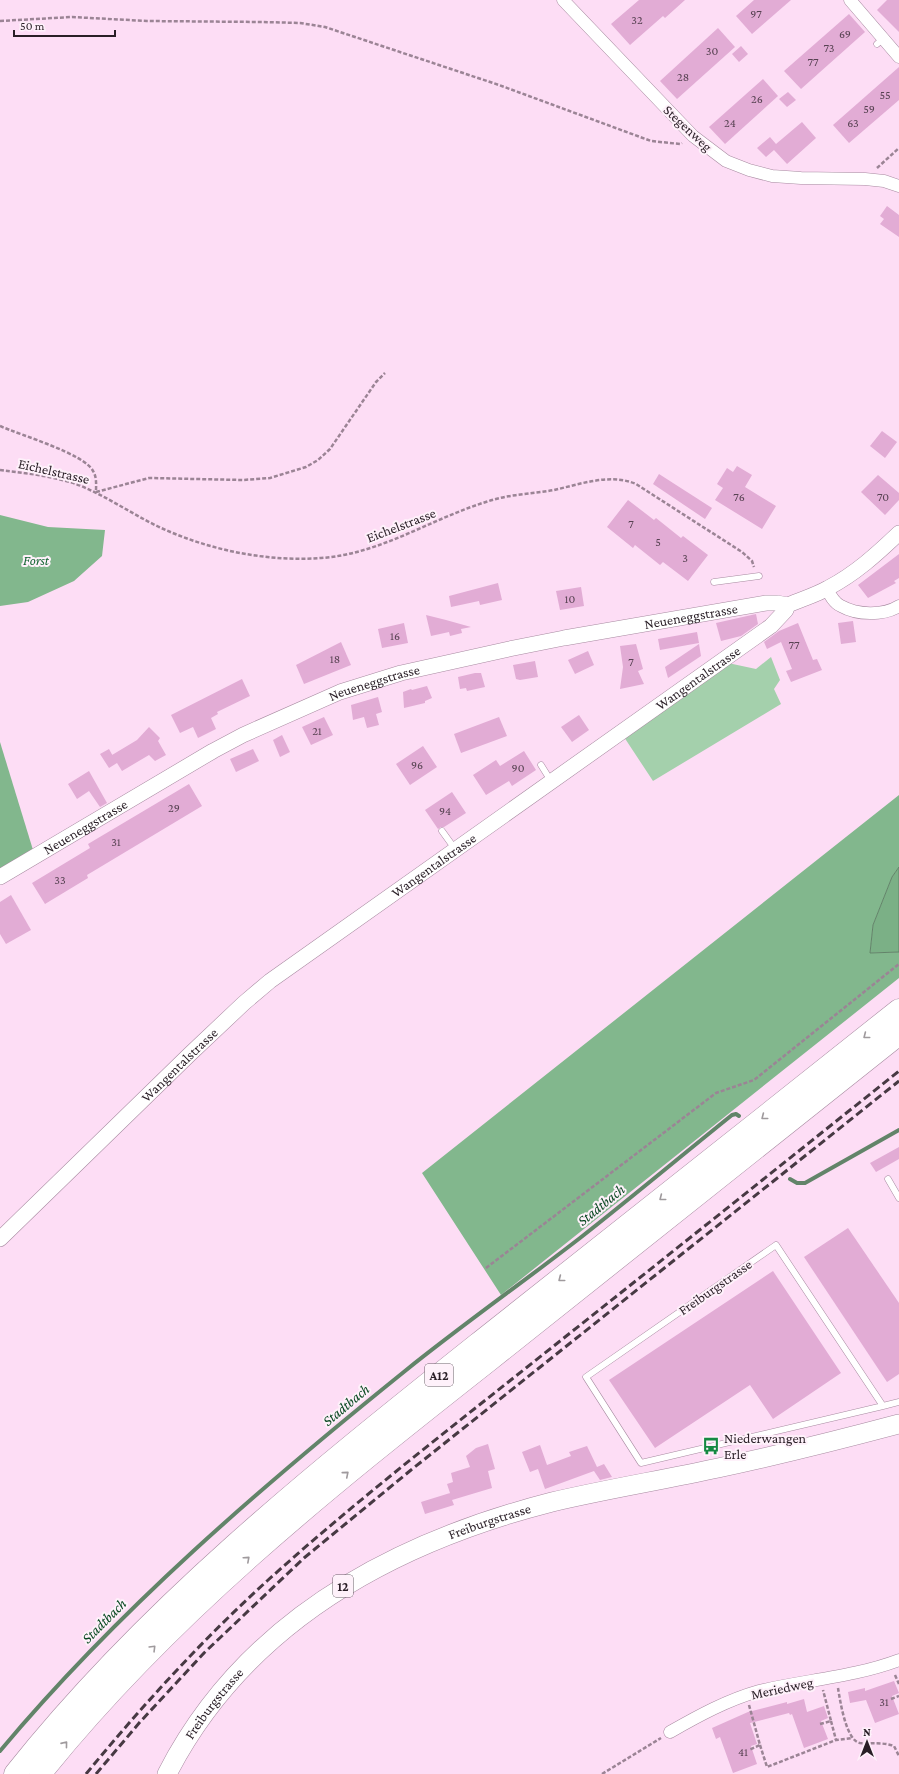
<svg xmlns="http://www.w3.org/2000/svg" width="899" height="1774" viewBox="0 0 899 1774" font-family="'Crimson Pro',serif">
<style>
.green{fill:#a4d0ac}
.forest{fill:#82b78d}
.water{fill:#7bb086;stroke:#628469}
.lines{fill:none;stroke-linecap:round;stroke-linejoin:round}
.stream{stroke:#628469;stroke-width:4}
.building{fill:#e2acd5}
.service-casing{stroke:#a78aa0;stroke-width:7}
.minor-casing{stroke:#a78aa0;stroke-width:13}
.tertiary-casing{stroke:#a78aa0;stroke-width:16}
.primary-casing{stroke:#a78aa0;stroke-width:20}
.motorway-casing{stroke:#a78aa0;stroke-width:23}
.path{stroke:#9b8495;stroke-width:2.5;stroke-dasharray:4 2;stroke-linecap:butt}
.service{stroke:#fff;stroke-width:6}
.minor{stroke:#fff;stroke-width:12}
.tertiary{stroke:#fff;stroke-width:15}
.primary{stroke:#fff;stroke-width:19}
.motorway{stroke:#fff;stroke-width:22}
.rail{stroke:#473943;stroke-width:3;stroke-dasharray:8 4;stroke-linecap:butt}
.oneway{stroke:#9f9a9d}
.labels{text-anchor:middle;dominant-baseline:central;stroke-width:4;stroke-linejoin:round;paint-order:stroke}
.number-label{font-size:12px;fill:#574252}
.shield{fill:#fef1fa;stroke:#695d66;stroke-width:1}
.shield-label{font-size:13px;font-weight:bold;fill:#291e26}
.street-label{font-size:14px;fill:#291e26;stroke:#fef1fa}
.park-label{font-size:14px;font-style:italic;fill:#126531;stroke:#fef1fa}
.poi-label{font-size:14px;fill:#291e26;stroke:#fef1fa;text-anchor:start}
.water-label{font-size:15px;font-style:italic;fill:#094821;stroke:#fef1fa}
</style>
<rect width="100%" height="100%" fill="#fdddf5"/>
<path class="green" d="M771,657l9,23 -6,9 7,15 -128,77 -29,-44 104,-74 28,6z"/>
<g class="forest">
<path d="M0,515l48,12 57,3 -3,26 -28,25 -46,21 -28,4z"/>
<path d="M0,742l33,108 -33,20z"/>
<path d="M899,795v72l-7,10 -19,48 -3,28 29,-1v26l-398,317 -79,-122z"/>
</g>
<path class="water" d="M899,867v85l-29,1 3,-28 19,-48z"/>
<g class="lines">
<g class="stream">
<path d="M790,1179l7,4h8l94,-53"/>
<path d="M0,1751c119,-142 261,-264 405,-380 57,-46 117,-88 175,-133 51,-40 101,-82 152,-123l4,-1 3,2"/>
</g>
</g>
<g class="building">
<path d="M639,0h46l-20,18 -2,-2 -33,29 -19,-21z"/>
<path d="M754,0h37l-39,34 -16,-18z"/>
<path d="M887,0h12v32l-22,-22z"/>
<path d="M849,14l16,18 -64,57 -17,-18z"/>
<path d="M718,28l17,19 -58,52 -17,-18z"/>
<path d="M741,46l7,8 -9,8 -7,-8z"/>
<path d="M899,67v33l-50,43 -16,-18z"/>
<path d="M763,79l15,17 -53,48 -16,-17z"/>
<path d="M788,92l8,8 -9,7 -8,-8z"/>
<path d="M802,122l14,16 -29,26 -13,-14 -8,7 -9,-9 13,-11 6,7z"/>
<path d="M887,206l12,9v22l-19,-13 4,-5 -4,-3z"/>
<path d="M882,431l15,11 -12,16 -15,-12z"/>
<path d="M737,466l15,9 -7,12 31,19 -14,23 -47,-29 8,-12 -6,-4 10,-16 6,4z"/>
<path d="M659,474l53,34 -7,11 -52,-35z"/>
<path d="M878,475l21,18v7l-14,15 -24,-23z"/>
<path d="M628,500l26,20 2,-2 25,20 2,-2 25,19 -20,26 -25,-19 -3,3 -25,-20 -2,3 -26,-21z"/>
<path d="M899,554v24l-5,3 2,2 -28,15 -10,-13z"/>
<path d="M498,583l4,17 -22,5 -1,-4 -28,6 -2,-11z"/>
<path d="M581,587l3,19 -24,4 -4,-19z"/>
<path d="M756,614l2,10 -17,12 -20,5 -5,-18z"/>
<path d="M426,615l20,5 25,7 -10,2 1,4 -12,3 -1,-4 -18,4z"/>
<path d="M853,621l3,21 -15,2 -3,-21z"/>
<path d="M404,623l4,20 -26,5 -4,-19z"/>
<path d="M798,623l15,37 4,-1 5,11 -31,12 -5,-11 6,-2 -11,-27 -14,7 -3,-7 15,-11z"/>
<path d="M697,632l2,11 -39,7 -2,-11z"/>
<path d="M341,642l10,23 -47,19 -8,-19z"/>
<path d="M636,644l7,25 -5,2 6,13 -24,5 3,-22 -3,-21z"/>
<path d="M699,644l2,12 -33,22 -3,-11z"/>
<path d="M588,651l6,14 -19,9 -7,-14z"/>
<path d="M535,661l3,16 -18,3 -4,-1 -3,-14z"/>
<path d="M475,673h6l4,14 -18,4 -1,-3 -6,1 -2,-12z"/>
<path d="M242,679l8,17 -33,16 1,2 -7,4 5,11 -18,9 -5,-11 -13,6 -9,-18z"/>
<path d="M427,686l5,12 -7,3v2l-21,5 -1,-16 8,-3 1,1z"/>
<path d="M378,697l4,15 -6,2 3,11 -12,3 -3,-11 -11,3 -2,-15z"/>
<path d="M579,715l10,15 -17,12 -11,-15z"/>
<path d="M324,717l9,18 -22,10 -9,-18z"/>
<path d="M499,717l8,19 -46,17 -7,-19z"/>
<path d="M149,727l11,11 -2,3 8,14 -11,6 -6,-6 -27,16 -5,-8 -8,5 -9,-14 9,-5 5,9 -2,-3 25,-15z"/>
<path d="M282,735l8,17 -10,5 -7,-17z"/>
<path d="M423,746l14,21 -27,18 -14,-21z"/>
<path d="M253,749l6,12 -23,11 -6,-13z"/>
<path d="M524,751l12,19 -24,16 -3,-5 -23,14 -13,-20 23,-15 4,6z"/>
<path d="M89,771l18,32 -7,4 -11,-16 -12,8 -9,-15z"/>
<path d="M189,784l13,22 -115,69 1,3 -43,26 -13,-21 58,-35 -2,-4z"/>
<path d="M452,792l14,21 -22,14h-3l-3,2 -13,-19z"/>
<path d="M11,895l20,35 -25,14 -6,-10v-32z"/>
<path d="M899,1147v12l-23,13 -6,-9z"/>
<path d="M848,1228l51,75v71l-12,8 -83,-125z"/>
<path d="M773,1271l68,102 -68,46 -23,-34 -95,63 -46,-68z"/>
<path d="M488,1444l7,25 -7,2 4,17 -40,12 2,5 -29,9 -4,-12 29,-9 2,6 -5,-15 6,-2 -2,-9 19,-6 -4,-11 10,-8z"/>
<path d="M540,1445l7,20 24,-9 -2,-4 18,-6 10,21 7,-3 8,13 -12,3 -6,-9 -49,18 -7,-20 -8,3 -8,-20z"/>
<path d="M894,1681l5,12 -7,3 7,18 -24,9 -9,-23 -16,3 -2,-11 17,-4v3z"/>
<path d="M804,1699l3,13 17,-6 4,12 -7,3 7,18 -24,9 -12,-34 -2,1 -1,-2 -39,10 7,21 -6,2 6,18 -24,9 -13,-36 -4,2 -4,-11 36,-16 39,-10v2z"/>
</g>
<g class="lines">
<g class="service-casing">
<g id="service">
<path d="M877,44l6,-5"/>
<path d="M714,582l45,-6"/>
<path d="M541,765l10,16"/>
<path d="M442,831l13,18"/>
<path d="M888,1179l11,19"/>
<path d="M883,1406l-107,-161 -190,132 55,86 242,-57 16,-4"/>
</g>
</g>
<g class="minor-casing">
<g id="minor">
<path d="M563,0l130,136 33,25 23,9 23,6 29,2 64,1 19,2 15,5"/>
<path d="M850,0l49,57"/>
<path d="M827,589c3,6 7,14 14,17 16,9 42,10 58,0"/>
<path d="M670,1732c28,-16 57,-32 89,-41 46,-11 95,-14 140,-31"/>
</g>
</g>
<g class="tertiary-casing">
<g id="tertiary">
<path id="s1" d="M0,877l213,-126 30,-16 97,-43 61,-19 108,-24 55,-11 202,-35h11l11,2"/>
<path id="s2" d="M0,1239l190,-185 54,-51 26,-22 501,-355 15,-16 2,-5c14,-6 28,-10 40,-17 27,-14 49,-34 71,-55"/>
</g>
</g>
<g class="primary-casing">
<g id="primary">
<path id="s3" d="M167,1774c78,-152 225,-231 385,-272 55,-13 111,-22 166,-34 61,-13 121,-28 181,-44"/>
</g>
</g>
<g class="motorway-casing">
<g id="motorway">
<path d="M15,1774c134,-169 302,-302 469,-435 139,-110 277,-219 415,-329"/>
<path d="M40,1774c128,-160 288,-287 448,-413 137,-109 274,-218 411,-327"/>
</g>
</g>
<g class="path">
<path d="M0,21l72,-4 75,4 116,1 37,1 25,4 174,58 152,56 29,3 2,-1"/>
<path d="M877,168l22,-20"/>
<path d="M0,426c20,9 85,28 93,45 4,6 3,14 3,21l53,-14 94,2 27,-2 36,-11 12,-7 12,-11 46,-67 9,-9"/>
<path d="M0,470c25,3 52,6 76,14 29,11 54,29 83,43 50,23 107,35 162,31 60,-4 111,-40 168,-57 21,-7 44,-7 65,-11 27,-6 56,-17 82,-6l106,68 10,9 2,6"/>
<path d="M486,1268l230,-175 38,-13 145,-116"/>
<path d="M895,1675l4,9"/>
<path d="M838,1688c2,12 8,53 22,55 12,1 23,-1 34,3l5,10"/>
<path d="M891,1699l8,-3"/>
<path d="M749,1705l11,40 -11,5"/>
<path d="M831,1721l5,19"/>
<path d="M820,1724l11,-3 -8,-31"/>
<path d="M760,1745l7,22 69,-27 16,-2"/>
<path d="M602,1774l59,-36"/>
</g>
<use href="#service" class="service"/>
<use href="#minor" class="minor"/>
<use href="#tertiary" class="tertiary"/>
<use href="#primary" class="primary"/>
<use href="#motorway" class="motorway"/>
<g class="rail">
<path d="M86,1774c56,-68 116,-134 181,-193 83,-75 172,-144 259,-213 125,-99 249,-198 373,-297"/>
<path d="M96,1774l44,-52 64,-69 100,-95 107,-88 488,-389"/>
</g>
</g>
<defs><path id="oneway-chevron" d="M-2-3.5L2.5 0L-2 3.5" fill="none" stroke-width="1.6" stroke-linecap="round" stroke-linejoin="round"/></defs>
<g class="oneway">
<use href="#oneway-chevron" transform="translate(866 1036) rotate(142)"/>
<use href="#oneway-chevron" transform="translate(764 1117) rotate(142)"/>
<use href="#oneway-chevron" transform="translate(662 1198) rotate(142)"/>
<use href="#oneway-chevron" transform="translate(561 1279) rotate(142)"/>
<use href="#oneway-chevron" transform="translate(346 1474) rotate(-40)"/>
<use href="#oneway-chevron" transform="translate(247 1559) rotate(-42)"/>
<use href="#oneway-chevron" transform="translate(153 1648) rotate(-45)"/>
<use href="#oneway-chevron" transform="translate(65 1744) rotate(-51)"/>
</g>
<defs>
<g id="bus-bare" transform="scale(1.38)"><path d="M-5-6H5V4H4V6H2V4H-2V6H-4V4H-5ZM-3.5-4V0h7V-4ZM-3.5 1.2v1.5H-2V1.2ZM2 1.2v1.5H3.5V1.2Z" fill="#158942" stroke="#fef1fa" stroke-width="2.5" paint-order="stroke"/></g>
</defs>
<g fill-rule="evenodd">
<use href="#bus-bare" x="711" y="1446"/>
</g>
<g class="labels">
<g class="number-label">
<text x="756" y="14">97</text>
<text x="637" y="20">32</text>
<text x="845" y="34">69</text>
<text x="829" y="48">73</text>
<text x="712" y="51">30</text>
<text x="813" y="62">77</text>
<text x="683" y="77">28</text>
<text x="885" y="95">55</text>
<text x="757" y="99">26</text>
<text x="869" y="109">59</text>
<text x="730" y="123">24</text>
<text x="853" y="123">63</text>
<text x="739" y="497">76</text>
<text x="883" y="497">70</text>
<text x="631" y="524">7</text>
<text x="658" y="542">5</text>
<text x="685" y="558">3</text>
<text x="570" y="599">10</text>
<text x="395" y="636">16</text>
<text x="794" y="645">77</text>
<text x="335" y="659">18</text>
<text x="631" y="662">7</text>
<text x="317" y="731">21</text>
<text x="417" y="765">96</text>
<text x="518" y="768">90</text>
<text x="174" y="808">29</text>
<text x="445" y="811">94</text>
<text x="116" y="842">31</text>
<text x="60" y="880">33</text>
<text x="884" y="1702">31</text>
<text x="743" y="1752">41</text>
</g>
<g class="shield">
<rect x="425" y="1364" width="28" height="22" rx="3"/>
<rect x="333" y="1575" width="20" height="22" rx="3"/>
</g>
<g class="shield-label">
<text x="439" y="1375">A12</text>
<text x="343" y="1586">12</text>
</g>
<g class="street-label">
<text transform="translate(688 128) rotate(43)">Stegenweg</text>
<text transform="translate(54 471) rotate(13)">Eichelstrasse</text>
<text transform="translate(401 525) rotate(-21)">Eichelstrasse</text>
<text stroke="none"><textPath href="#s1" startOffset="747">Neueneggstrasse</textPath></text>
<text stroke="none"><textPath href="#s2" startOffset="898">Wangentalstrasse</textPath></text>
<text stroke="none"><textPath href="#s1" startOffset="423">Neueneggstrasse</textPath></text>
<text stroke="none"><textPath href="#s1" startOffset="99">Neueneggstrasse</textPath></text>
<text stroke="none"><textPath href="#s2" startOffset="574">Wangentalstrasse</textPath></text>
<text stroke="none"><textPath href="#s2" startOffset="250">Wangentalstrasse</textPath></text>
<text transform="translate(715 1287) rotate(-35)">Freiburgstrasse</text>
<text stroke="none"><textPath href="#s3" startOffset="421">Freiburgstrasse</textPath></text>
<text transform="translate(782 1688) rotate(-12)">Meriedweg</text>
<text stroke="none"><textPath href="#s3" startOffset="85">Freiburgstrasse</textPath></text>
</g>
<g class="park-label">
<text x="36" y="560">Forst</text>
</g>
<g class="poi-label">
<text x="724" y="1438">Niederwangen<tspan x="724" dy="16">Erle</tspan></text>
</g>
<g class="water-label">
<text transform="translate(601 1205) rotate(-39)">Stadtbach</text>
<text transform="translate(346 1405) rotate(-40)">Stadtbach</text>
<text transform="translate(104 1621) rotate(-45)">Stadtbach</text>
</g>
</g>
<g transform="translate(867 1742)" stroke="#fef1fa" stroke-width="3" paint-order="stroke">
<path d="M0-3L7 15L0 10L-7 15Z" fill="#291e26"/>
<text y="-6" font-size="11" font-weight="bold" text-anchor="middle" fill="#291e26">N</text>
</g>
<path d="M14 30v6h101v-6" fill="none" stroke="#291e26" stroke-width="2"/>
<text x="20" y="30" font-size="12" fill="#291e26" stroke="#fef1fa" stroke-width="3" paint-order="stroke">50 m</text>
</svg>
